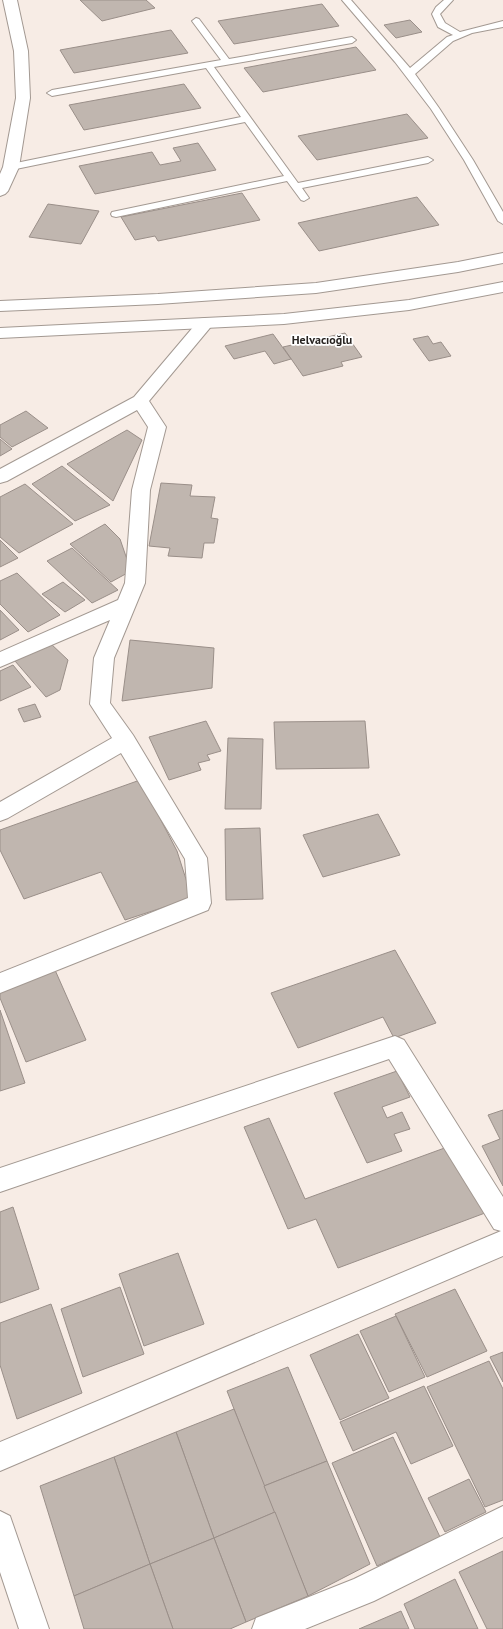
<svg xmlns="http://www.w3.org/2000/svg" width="503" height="1629" viewBox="0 0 503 1629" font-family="'PT Sans',sans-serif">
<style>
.building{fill:#c0b6af;stroke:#9a8f89}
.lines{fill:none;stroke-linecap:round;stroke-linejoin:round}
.lane-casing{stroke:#a39992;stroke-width:2}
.street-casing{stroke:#a39992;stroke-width:2}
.secondary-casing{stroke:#a39992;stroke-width:2}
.lane{fill:#fff;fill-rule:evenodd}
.street{fill:#fff;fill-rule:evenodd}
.secondary{fill:#fff;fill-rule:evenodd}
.labels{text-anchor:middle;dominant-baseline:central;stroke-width:3.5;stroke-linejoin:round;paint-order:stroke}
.far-district-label{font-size:12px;font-weight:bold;fill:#282421;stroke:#fff}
</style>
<rect width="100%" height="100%" fill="#f7ece5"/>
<g class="building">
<path d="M80,0h66l9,8 -53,13z"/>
<path d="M322,4l17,22 -105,18 -16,-23z"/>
<path d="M410,20l12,12 -26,6 -12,-13z"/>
<path d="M171,30l17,23 -114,20 -14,-23z"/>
<path d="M356,47l20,23 -113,22 -19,-24z"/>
<path d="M184,84l17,24 -117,22 -15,-25z"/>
<path d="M407,114l21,24 -111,22 -19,-24z"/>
<path d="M198,143l18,27 -121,24 -16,-28 73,-14 8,13 21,-4 -8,-13z"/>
<path d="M242,193l18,27 -102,21 -3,-5 -20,4 -14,-23z"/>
<path d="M417,197l22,28 -120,26 -21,-28z"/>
<path d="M48,204l51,7 -18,33 -52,-7z"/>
<path d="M345,333l17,24 -21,5 2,4 -40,10 -20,-29z"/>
<path d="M273,334l18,25 -17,5 -9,-13 -31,8 -9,-13z"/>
<path d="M428,336l5,8 8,-2 10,14 -22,5 -16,-22z"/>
<path d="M26,411l22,17 -36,19 -12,-10v-12z"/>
<path d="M127,430l15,10 -29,61 -46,-37z"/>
<path d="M0,439l12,10 -12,7z"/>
<path d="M62,466l48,39 -35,16 -43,-37z"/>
<path d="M161,483l31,2 -2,11 25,1 -4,21 7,1 -4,24h-10l-2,15 -34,-2 2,-8 -21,-2z"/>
<path d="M25,484l48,40 -54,29 -19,-16v-40z"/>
<path d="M105,524l15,15 11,32 -20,11 -41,-38z"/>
<path d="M0,540l18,18 -18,9z"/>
<path d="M72,548l46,42 -26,13 -45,-42z"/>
<path d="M17,573l43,42 -32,17 -28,-28v-23z"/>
<path d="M63,582l22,18 -20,12 -23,-18z"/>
<path d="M0,610l19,20 -19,10z"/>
<path d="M130,640l84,8 -2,40 -90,13z"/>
<path d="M50,643l18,17 -8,30 -14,7 -31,-36z"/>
<path d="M13,665l18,22 -31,14v-30z"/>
<path d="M35,704l6,13 -17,5 -6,-13z"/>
<path d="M206,721l15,30 -14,4 3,5 -12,3 3,7 -32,10 -20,-43z"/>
<path d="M365,721l4,47 -93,1 -2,-47z"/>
<path d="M228,738l35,1 -2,70h-36z"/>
<path d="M140,780l37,71 15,47 -67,22 -24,-48 -77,27 -24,-49v-20z"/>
<path d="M378,814l22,41 -77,22 -20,-42z"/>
<path d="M260,828l3,71 -37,1 -1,-71z"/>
<path d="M395,950l41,73 -42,15 -11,-21 -85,31 -27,-55z"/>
<path d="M55,970l31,70 -60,22 -26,-64v-9z"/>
<path d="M0,1010l25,73 -25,8z"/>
<path d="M397,1071l13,26 -28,10 5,11 15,-6 8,17 -16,5 8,17 -35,12 -33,-70z"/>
<path d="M503,1110v76l-21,-40 18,-7 -12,-24z"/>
<path d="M269,1118l36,81 145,-53 35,67 -147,55 -22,-49 -28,10 -44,-102z"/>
<path d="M13,1207l26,82 -39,14v-91z"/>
<path d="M178,1253l26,71 -60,22 -25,-72z"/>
<path d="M120,1287l24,67 -61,23 -22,-68z"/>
<path d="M455,1289l32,62 -60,26 -32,-63z"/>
<path d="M51,1304l31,89 -65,26 -17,-54v-42z"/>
<path d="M396,1316l29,61 -36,15 -29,-61z"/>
<path d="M358,1334l31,64 -49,22 -30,-65z"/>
<path d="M503,1352v30l-13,-25z"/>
<path d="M489,1361l14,28v111l-18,7 -58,-120z"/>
<path d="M288,1367l39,94 -63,25 -37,-95z"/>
<path d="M424,1386l29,60 -42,18 -15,-32 -43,19 -13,-29z"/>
<path d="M234,1409l41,103 -61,26 -38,-106z"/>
<path d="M176,1432l38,106 -64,26 -36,-107z"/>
<path d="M393,1437l47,100 -63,29 -45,-103z"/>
<path d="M114,1457l36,107 -76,32 -34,-110z"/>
<path d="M327,1461l43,103 -62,32 -44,-110z"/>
<path d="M469,1479l17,33 -41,20 -17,-34z"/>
<path d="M275,1512l33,84 -62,26 -32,-84z"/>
<path d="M214,1538l32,84 -16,7h-57l-23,-65z"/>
<path d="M503,1551v78h-16l-28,-57z"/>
<path d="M150,1564l23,65h-89l-10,-33z"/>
<path d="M455,1579l23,50h-63l-11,-25z"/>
<path d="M401,1611l8,18h-50z"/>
</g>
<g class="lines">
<g class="lane-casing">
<g id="lane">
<path d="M342,0h9l59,68 37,-31 6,-2 -15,-8 -6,-13 4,-7 8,-7h9l-13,14 5,9 15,9 43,-11v6l-31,6 -19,8 -38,33 24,34 34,52 30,52v12l-5,-3 -34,-61 -33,-51 -36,-47z"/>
<path d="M196,18l3,1 30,40 123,-22 4,3 -4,3 -138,24 84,116 130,-26 5,3 -5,3 -126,25 7,10 -5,3 -3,-1 -14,-19 -171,36 -4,-1 -1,-2 1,-2 172,-36 -39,-54 -234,48 -3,-1 -2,-2 5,-3 230,-47 -35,-49 -154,28 -5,-3 5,-3 169,-30 -29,-39z"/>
</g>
</g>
<g class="street-casing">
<g id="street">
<path d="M3,0h14l11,51 2,47 -11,69 -11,24 -3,3 -5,2v-22l3,-7 13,-69 -2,-47z"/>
<path d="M206,318l6,1 2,4 -65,78 17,26 -16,63 -5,93 -31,75 -4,45 23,32 74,123 4,45 -3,7 -208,83v-20l188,-75 -3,-39 -64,-106 -113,65 -8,3v-19l112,-64 -22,-34 4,-46 16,-38 -110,47v-15l118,-52 7,-17 7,-93 16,-63 -11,-17 -130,71 -7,2v-14l134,-72 66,-78z"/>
<path d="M395,1036l9,4 99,157v59l-503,215v-29l501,-211 -7,-2 -105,-170 -389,133v-24z"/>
<path d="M503,1506v31l-129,64 -69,28h-53l4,-11 98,-39z"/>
</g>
</g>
<g class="secondary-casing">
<g id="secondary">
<path d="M503,253v10l-45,9 -142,21 -158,11 -158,7v-10l158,-7 158,-11 142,-21z"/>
<path d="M503,282v10l-94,18 -125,14 -284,14v-10l284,-14 125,-14z"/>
<path d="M0,1511l10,5 39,113h-30l-19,-57z"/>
</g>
</g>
<use href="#lane" class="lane"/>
<use href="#street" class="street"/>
<use href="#secondary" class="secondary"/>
</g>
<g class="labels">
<g class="far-district-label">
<text x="322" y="339">Helvacıoğlu</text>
</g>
</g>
</svg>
